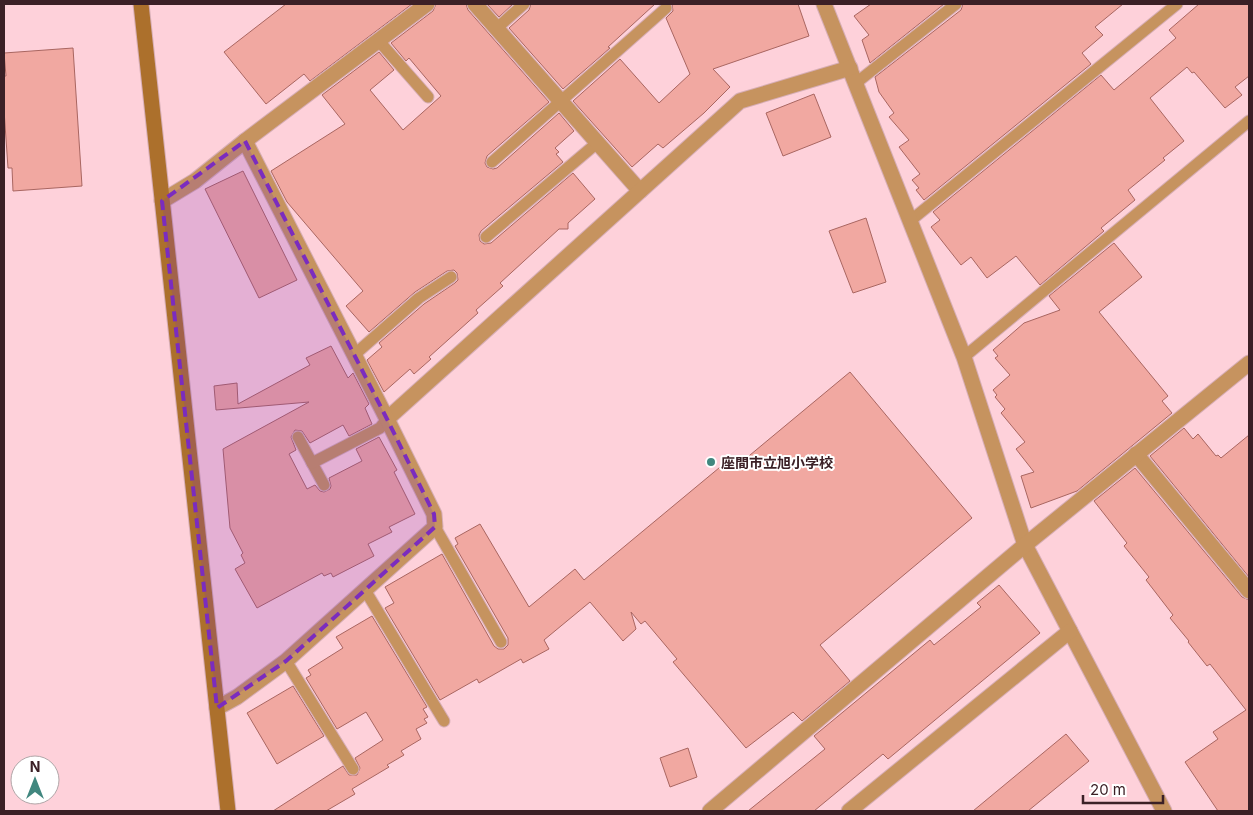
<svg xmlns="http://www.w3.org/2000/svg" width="1253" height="815" viewBox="0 0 1253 815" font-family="Inter,'Noto Sans JP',sans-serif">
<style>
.building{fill:#f1a8a1;stroke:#a96661}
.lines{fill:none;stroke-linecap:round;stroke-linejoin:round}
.lane-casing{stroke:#d7aeb6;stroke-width:13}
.street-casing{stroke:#d7aeb6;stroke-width:17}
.secondary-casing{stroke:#d7aeb6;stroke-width:17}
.lane{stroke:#c6935f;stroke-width:11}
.street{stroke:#c6935f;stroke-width:15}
.secondary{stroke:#ac702c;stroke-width:15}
.marked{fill:#7b2cbf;fill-opacity:0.2;stroke:#7b2cbf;stroke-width:4;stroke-dasharray:10 6;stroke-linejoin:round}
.poi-dot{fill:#41877f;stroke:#fff;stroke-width:2}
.labels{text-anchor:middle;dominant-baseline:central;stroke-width:4;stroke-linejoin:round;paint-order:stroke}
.poi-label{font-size:14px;font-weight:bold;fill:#3b2026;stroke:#fff;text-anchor:start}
</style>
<rect width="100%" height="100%" fill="#fed1da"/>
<g class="building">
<path d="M286,4h126l-102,77 -6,-7 -38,30 -42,-52z"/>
<path d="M436,4h30l2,6 81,92 -62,54 -2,7 2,4 6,2 4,-1 62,-55 15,18 -19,17 4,4 -3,2 7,8 -82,69 -2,4 1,6 4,3 7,-1 82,-70 22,26 -27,24v6h-9l-59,54 3,3 -27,24 2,3 -49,44 2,2 -17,15 -4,-5 -26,23 -17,-32 15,-13 -3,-4 45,-39 31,-21 3,-3 -1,-7 -3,-3 -7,1 -32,21 -46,40 -23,-26 17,-15 -76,-89 -16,-31 74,-47 -23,-29 57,-43 15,18 -24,20 33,40 38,-34 -32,-38 -3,3 -15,-18 42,-32z"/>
<path d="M487,4h26l-14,13z"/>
<path d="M531,4h124l-47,43 2,1 -47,41 -54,-61 20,-18z"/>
<path d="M672,4h126l11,32 -96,33 17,18 -26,26 -41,35 -5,-4 -26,23 -59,-66 47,-42 39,44 31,-29 -24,-56 7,-7z"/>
<path d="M871,4h73l-74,59 -8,-23 7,-5 -15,-19z"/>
<path d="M963,4h160l-28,23 8,8 -21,18 9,11 -167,136 -8,-10 3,-2 -7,-8 8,-6 -21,-27 10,-7 -20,-23 5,-4 -15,-21 -4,-15 86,-67z"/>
<path d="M1199,4h50v72l-14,11 7,8 -17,13 -31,-36 -2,1 -5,-6 -37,31 34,43 -21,17 2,2 -37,30 7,10 -34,28 3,3 -64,54 -24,-29 -29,22 -16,-21 -10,8 -30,-38 9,-7 -7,-8 168,-137 13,15 62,-52 -7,-8z"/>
<path d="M73,48l9,138 -69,5 -1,-23h-4l-4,-58v-34h2l-2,-23z"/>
<path d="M814,94l17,43 -48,19 -17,-43z"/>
<path d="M243,171l54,109 -38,18 -54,-109z"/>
<path d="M866,218l20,64 -33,11 -24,-62z"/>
<path d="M1114,243l28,34 -43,35 69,84 -6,5 10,12 -95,78 -46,17 -10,-32 13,-4 -18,-23 9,-7 -24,-29 4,-4 -10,-12 2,-2 -4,-5 17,-15 -15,-17 3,-2 -5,-6 31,-27 36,-13 -11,-14z"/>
<path d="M331,346l17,32 5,-5 16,31 -4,4 7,16 -23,12 -6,-11 -33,18 -8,-12 -7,-1 -4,7 5,13 -7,4 18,35 8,-4 5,6 4,1 6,-3 1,-3 -2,-8 33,-17 -6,-12 23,-12 18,33 -3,2 21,42 -26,13 3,5 -24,12 6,12 -41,21 -2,-4 -7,3 -2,-3 -65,35 -22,-39 10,-6 -4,-8 2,-2 -13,-25 -7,-79 86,-47 -93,8 -2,-24 23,-3 1,21 72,-39 -4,-7z"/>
<path d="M850,372l122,146 -152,127 30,36 -48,40 -9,-9 -47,36 -73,-86 4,-3 -32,-38 -4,3 -10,-12 5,17 -13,12 -33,-39 -46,38 5,9 -26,14 -2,-4 -42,24 -2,-4 -37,21 -55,-92 9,-5 -9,-16 57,-33 52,92 4,3h6l4,-4v-7l-53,-92 3,-2 -3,-6 25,-14 49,83 46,-38 9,11 147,-122 7,7z"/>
<path d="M1184,428l9,11 5,-5 18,22 2,-1 3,3 28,-23v142l-99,-121z"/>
<path d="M1135,468l107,129 7,3v211h-31l-33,-49 33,-23 -5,-7 33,-22 -36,-46 -3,2 -19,-24 1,-1 -19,-23 3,-3 -27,-35 3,-3 -25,-31 3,-3 -33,-42z"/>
<path d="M999,585l41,48 -152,126 -5,-5 -69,57h-66l77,-62 -11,-13 116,-96 4,5 47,-38 -4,-4z"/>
<path d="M372,616l55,91 -4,2 5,8 -4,2 3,4 -11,6 5,10 -20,12 3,4 -17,10 2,2 -37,22 3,5 -29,17h-53l70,-45 6,9h8l3,-7 -5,-10 28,-18 -17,-28 -29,17 -31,-51 5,-3 -3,-5 35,-22 -7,-11z"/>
<path d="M293,686l31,50 -47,28 -30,-51z"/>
<path d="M1066,734l23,27 -61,50h-55z"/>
<path d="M688,748l9,29 -27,10 -10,-29z"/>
</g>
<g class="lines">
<g class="lane-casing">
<g id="lane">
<path d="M497,28l27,-24"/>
<path d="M378,40l50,57"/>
<path d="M856,83l100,-79"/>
<path d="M492,162l174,-154"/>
<path d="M910,221l267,-217"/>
<path d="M486,237l111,-94"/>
<path d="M354,355l65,-57 32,-21"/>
<path d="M964,357l285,-236"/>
<path d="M298,437l26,48"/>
<path d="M312,463l68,-35 7,-9"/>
<path d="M435,527l66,115"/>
<path d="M365,590l79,131"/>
<path d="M286,661l67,108"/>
</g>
</g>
<g class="street-casing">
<g id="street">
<path d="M475,4l165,187"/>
<path d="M824,4l140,353 61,188 139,266"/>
<path d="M162,201l33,-20 50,-40"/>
<path d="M387,419l353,-318 110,-33"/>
<path d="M1136,454l113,137"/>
<path d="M217,708l20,-11 49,-36 149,-134 -1,-13 -47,-95 -142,-278 182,-137"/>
<path d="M710,811l315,-266 224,-182"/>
<path d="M849,811l221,-180"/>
</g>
</g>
<g class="secondary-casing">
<path id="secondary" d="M141,4l87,807"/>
</g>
<use href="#lane" class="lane"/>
<use href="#street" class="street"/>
<use href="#secondary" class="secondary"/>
</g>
<path class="marked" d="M245,141l142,278 47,95 1,13 -149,134 -69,47 -55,-507z"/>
<circle class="poi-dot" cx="711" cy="462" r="5"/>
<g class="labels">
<g class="poi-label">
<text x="721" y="462">座間市立旭小学校</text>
</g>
</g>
<rect width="1253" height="815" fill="none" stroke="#3b2026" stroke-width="10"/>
<g transform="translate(35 780)"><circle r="24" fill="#ffffff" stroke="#b1a6a8"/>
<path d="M0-4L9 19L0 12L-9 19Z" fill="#41877f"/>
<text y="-8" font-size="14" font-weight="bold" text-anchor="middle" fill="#3b2026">N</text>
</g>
<path d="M1083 795v8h80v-8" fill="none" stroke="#3b2026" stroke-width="2.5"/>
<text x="1090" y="795" font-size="15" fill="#3b2026" stroke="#ffffff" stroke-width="4" paint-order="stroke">20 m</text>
</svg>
